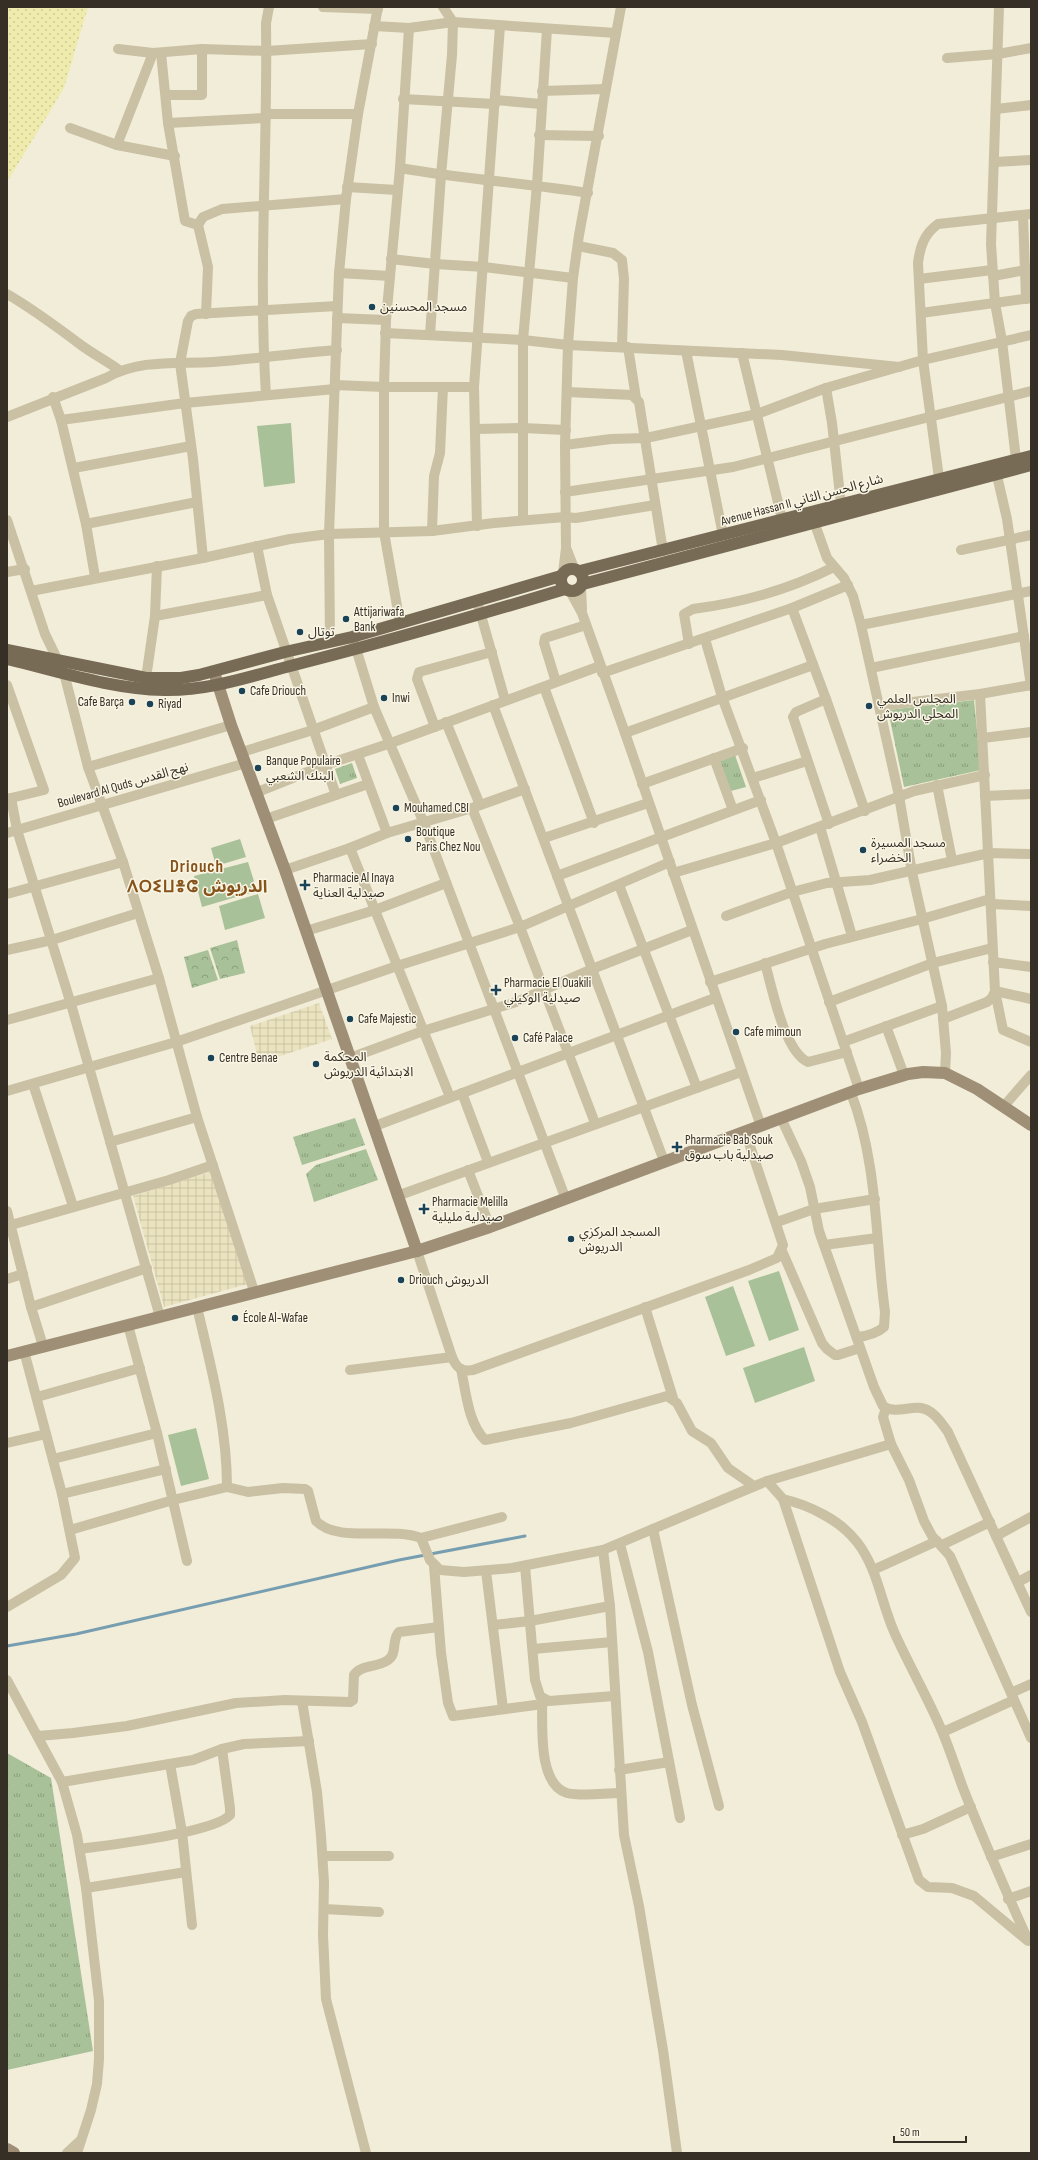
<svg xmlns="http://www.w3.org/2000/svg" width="1038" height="2160" viewBox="0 0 1038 2160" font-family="'Sofia Sans Condensed','Noto Sans Arabic','Noto Sans Tifinagh',sans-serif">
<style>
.grass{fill:url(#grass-tufts)}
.sand{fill:url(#sand-dots)}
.park{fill:url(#park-crowns)}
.pitch{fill:#a8c198}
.plaza{fill:url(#plaza-grid)}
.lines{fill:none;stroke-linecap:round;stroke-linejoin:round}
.stream{stroke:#779eb0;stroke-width:3}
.street{stroke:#cac0a4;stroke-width:10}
.secondary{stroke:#9e8f76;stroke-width:12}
.primary{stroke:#786b56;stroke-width:12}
.poi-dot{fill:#1a4358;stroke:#faf6e5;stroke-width:1.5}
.labels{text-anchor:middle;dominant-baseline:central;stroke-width:3;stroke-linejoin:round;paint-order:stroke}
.poi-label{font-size:13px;fill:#362f26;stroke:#faf6e5;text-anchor:start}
.street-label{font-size:13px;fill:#362f26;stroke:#faf6e5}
.district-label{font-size:17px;font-weight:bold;letter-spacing:1px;fill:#87531c;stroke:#faf6e5}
</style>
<defs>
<pattern id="grass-tufts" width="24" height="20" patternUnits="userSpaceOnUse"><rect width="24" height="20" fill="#a8c198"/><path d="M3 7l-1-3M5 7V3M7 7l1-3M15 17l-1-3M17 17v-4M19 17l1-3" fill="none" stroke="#8a9d7c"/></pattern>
<pattern id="sand-dots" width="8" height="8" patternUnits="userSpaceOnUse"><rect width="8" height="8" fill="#efebad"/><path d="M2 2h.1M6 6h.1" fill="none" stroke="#ceca95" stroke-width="1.8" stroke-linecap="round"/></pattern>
<pattern id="park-crowns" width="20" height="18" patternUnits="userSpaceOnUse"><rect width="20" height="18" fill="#a8c198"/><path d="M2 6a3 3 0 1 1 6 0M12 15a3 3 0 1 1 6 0" fill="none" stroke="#8a9d7c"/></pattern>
<pattern id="plaza-grid" width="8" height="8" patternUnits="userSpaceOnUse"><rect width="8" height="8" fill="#ebe3bf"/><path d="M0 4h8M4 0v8" fill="none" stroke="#cac3a4"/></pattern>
</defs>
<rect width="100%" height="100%" fill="#f2edd9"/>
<g class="grass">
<path d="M974,700l7,70 -77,17 -16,-77z"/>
<path d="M735,755l11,32 -15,4 -12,-30z"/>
<path d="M352,763l5,15 -17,6 -5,-15z"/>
<path d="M355,1118l10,27 -63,20 -9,-28z"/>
<path d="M366,1149l12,31 -64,22 -8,-28 10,-9z"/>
<path d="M7,1753l44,25 42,273 -86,19z"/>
</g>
<path class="sand" d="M7,7h81l-24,81 -57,94z"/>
<g class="park">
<path d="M237,940l8,33 -25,6 -10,-31z"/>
<path d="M208,950l10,30 -26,8 -8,-31z"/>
</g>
<g class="pitch">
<path d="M291,423l4,60 -31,4 -7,-61z"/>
<path d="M240,839l6,18 -30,9 -5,-18z"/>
<path d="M248,862l9,29 -55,16 -8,-31z"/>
<path d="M258,894l7,24 -40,12 -6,-24z"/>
<path d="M779,1271l20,59 -30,11 -21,-60z"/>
<path d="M733,1286l22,60 -29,10 -21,-59z"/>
<path d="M804,1347l11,34 -60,22 -12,-35z"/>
<path d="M196,1428l13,51 -28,7 -13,-51z"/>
</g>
<g class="plaza">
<path d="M319,1003l13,36 -73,24 -9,-37z"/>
<path d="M210,1172l38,112 -84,23 -31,-111z"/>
</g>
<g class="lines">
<path class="stream" d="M7,1646l69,-12 323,-74 126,-24"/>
<g class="street">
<path d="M323,7l55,2"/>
<path d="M999,7l-8,237 4,59 7,38 14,118"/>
<path d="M374,26l35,2 44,-6 163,11"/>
<path d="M118,49l35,4 49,-4 65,2 105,-7"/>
<path d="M161,53l7,70 17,98 13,4"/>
<path d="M947,58l51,-4 33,-6"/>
<path d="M542,91l64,-2"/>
<path d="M167,95h35v-46"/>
<path d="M403,99l92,5"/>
<path d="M495,100l46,4"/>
<path d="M996,109l35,-4"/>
<path d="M267,114h91"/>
<path d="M168,123l98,-5"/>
<path d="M70,128l47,17 58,11"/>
<path d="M539,135l60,1"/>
<path d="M117,145l36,-92"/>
<path d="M994,162l37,-2"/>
<path d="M400,168c62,11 125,15 188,25"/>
<path d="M347,187l50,3"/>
<path d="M1023,215l3,84"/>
<path d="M578,246l35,7 9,7 2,19 -2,68"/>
<path d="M391,259l44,5 49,3 89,11"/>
<path d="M339,273l51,3"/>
<path d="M993,276l38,-7"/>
<path d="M919,279l73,-9"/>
<path d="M7,294c26,15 50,33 74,51 12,9 26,16 38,25"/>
<path d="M921,313l110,-15"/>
<path d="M206,314l2,-47 -10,-42 5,-8 19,-8 124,-10"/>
<path d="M337,318l49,2"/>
<path d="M385,333l138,7 45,5 214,10 117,12"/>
<path d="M430,335l11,-160 11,-120 1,-33 -10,-15"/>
<path d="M628,347l8,51"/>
<path d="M686,351l37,184"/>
<path d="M742,353l40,166"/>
<path d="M335,385l49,2h90"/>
<path d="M826,388l6,35 9,81"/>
<path d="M567,392l65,3 7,7 24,149"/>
<path d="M266,395c-8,-124 2,-248 0,-372l3,-16"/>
<path d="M53,397l8,23 124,-17 150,-14"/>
<path d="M7,417l99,-39c33,-19 70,-14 107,-16 41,-3 83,-9 124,-12"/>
<path d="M61,420l25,104 9,53"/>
<path d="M476,429l46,-1 44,2"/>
<path d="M565,445l46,-6 35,-1 111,-24 69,-26 34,-10 63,-18 108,-25"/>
<path d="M995,467l12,52 24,167"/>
<path d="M74,468l117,-22"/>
<path d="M939,478l-16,-118 -5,-97c2,-16 6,-29 20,-39l93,-10"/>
<path d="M565,492l168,-25 298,-76"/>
<path d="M812,516l15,42 17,20 9,18 8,29 38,171 13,76 30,134 4,47 -1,20"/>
<path d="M7,520l38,114 19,39 24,94 35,95 36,116 38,139 57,174"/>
<path d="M523,520v-180l14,-155 10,-156"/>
<path d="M86,524l111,-22"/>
<path d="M477,526l-3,-139 26,-361"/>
<path d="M432,531l2,-55 6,-23 3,-66"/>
<path d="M257,546l10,49 69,200"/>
<path d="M567,550l7,18"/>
<path d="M961,550l70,-15"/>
<path d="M203,558l-10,-99 -13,-96 8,-42 3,-5 5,-2 141,-8"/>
<path d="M7,572l18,-3"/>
<path d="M563,573l3,-25 -1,-103 3,-100 5,-67 6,-43 42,-228"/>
<path d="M581,588l1,21"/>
<path d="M31,591l172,-33 87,-19 39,-5 103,-3 62,-8 71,-6 11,1 79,-13"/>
<path d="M570,591l12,22 43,120 136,393"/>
<path d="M477,601l28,99"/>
<path d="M792,608l34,91 39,112"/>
<path d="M155,616l112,-21"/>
<path d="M400,623l-16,-91v-145l2,-67 14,-152 9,-140"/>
<path d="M861,625l170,-34"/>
<path d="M705,639l17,58 54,146 83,246"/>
<path d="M330,642l-1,-108 10,-261 7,-74 12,-85 20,-107"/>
<path d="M354,642l20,65 49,114 142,376"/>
<path d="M689,644l-5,-30 9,-5c48,-6 97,-20 141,-42"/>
<path d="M871,668l153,-32"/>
<path d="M602,673l190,-65 56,-23"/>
<path d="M556,682l-12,-39 1,-5 41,-13"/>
<path d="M7,685l37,105 -37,9"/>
<path d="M145,685l10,-69 2,-50"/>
<path d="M544,687l50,136"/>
<path d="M826,699l-30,13 -3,5 36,107"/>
<path d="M493,705l171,456"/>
<path d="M879,706l101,-12 51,-9"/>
<path d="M446,722l34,83"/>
<path d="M435,727l-18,-48 2,-7 73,-20"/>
<path d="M625,733l188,-68"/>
<path d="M983,738l48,-6"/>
<path d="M242,752l71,-22 61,-23"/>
<path d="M358,755l29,78"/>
<path d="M714,758l19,52"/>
<path d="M88,767l143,-42"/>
<path d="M753,778l54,-17"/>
<path d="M642,784l101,-36"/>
<path d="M937,785l15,75"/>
<path d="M255,793l70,-28 66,-22 209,-77"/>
<path d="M985,796l46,-2"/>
<path d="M11,798l6,32 54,174 89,313"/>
<path d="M472,808l48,119 75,196"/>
<path d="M266,819l102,-35"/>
<path d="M820,827l32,109"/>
<path d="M7,833l239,-70"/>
<path d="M544,838l104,-35"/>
<path d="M350,848l100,249"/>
<path d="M285,870l65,-22 37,-15 85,-25 53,-19"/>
<path d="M673,873l103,-30 138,-52 71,-16"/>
<path d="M557,876l204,-76"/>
<path d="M619,885l78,203"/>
<path d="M7,894l116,-32"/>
<path d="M991,904l40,2"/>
<path d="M726,916l66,-24 35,-9 43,-3 119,-27 42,1"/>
<path d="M306,931l69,-21 71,-27"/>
<path d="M7,950l45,-10 86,-27"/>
<path d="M993,962l38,5"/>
<path d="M765,963c7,25 19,88 43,99l39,-10"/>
<path d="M710,982l115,-38 97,-25 68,-20"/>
<path d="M1031,999l-36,-8 8,39 28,12"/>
<path d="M829,1002l104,-39 59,-15"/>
<path d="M943,1019l44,-17 5,-4 3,-7 -15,-297"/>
<path d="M7,1020l152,-42"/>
<path d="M886,1026l18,49"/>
<path d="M843,1042l99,-36"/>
<path d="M350,1058l73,-27 93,-29 76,-33 100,-39"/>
<path d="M33,1084l40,122"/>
<path d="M7,1091l169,-49 221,-76 123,-39 150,-65"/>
<path d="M462,1093l26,69"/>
<path d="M851,1093c27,70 24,145 34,219l-1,15c-8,7 -17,9 -27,10"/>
<path d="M1004,1106l27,-31"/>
<path d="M781,1118l20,43 9,26 9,44 55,156 9,19c14,10 32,-4 46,5 8,4 13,13 19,21l83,180"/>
<path d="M375,1126l340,-128"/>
<path d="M110,1142l87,-25"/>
<path d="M468,1170l22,57"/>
<path d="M397,1196l344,-124"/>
<path d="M7,1211l24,96 12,39"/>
<path d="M777,1222l37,-13 61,-10"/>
<path d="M11,1225l158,-45 44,-15"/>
<path d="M824,1245l53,-7"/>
<path d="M417,1251l35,106c4,10 9,15 21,13l276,-100 28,-12 6,-13 -38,-114"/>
<path d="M782,1251l40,92 5,6 8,6h3l22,-7"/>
<path d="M7,1279l16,-5"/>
<path d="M31,1307l116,-39"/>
<path d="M645,1307l28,91"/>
<path d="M128,1325l29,108 30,128"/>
<path d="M461,1369c5,23 7,54 24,71l86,-17 96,-27 10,7 15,28 19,12 17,25 26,18"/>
<path d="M350,1370l102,-13"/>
<path d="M37,1397l103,-29"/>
<path d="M886,1408l-3,9 8,27 18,36 15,41 8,15 18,20 81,182"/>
<path d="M7,1443l39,-9"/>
<path d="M53,1459l104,-26"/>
<path d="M767,1481l16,18 57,173 22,50 57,158 9,7 24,1 22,8 54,45"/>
<path d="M227,1487l21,5 35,-4 22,1 3,2 8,30c23,23 74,5 105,17l9,22 10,10 24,2 48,-4 91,-18 164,-69 124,-37"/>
<path d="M62,1494l104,-25"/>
<path d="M783,1499c26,6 57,21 74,43 21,27 24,61 38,92 15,33 33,64 47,97 8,19 14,38 21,57 20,51 42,101 64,150"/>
<path d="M653,1529l39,176 27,101"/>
<path d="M70,1530l103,-30 54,-13c0,-61 -16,-120 -30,-180"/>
<path d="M996,1536l35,-19"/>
<path d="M421,1538l81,-21"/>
<path d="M620,1544l28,108 32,166"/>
<path d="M942,1545l48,-23"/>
<path d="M603,1550l7,56 14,229 15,71 24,144 14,103"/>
<path d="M434,1566l7,87 7,50 5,13 90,-12"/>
<path d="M525,1566l10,114 5,16 9,5 65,-5"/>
<path d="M873,1570l64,-29"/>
<path d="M486,1571l17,138"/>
<path d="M1018,1582l13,-7"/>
<path d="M7,1607l54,-32 14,-17 -13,-64 -38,-143"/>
<path d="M493,1625l37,-4 80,-15"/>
<path d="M533,1649l79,-7"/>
<path d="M7,1680l55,102 15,53 9,53 13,113v58l-2,25 -6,26 -14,43"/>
<path d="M1011,1693l20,-9"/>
<path d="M542,1699c1,25 -5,85 25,94 16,4 37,0 53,0"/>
<path d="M302,1701l15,91 4,44 3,46 -1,53 3,64 40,154"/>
<path d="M943,1732l71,-32"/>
<path d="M38,1736l35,-3 54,-7 109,-23 49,-3 65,2 3,-2 1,-25c8,-11 23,-7 34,-15 10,-7 3,-20 11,-28l40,-5"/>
<path d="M170,1764l12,68 10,93"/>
<path d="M619,1770l50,-8"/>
<path d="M62,1782l131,-22 29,-11 22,-5 65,-3"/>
<path d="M902,1835l21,-6 48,-22"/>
<path d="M80,1849c28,-4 134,-16 150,-34v-7l-8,-59"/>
<path d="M323,1856h66"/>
<path d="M991,1857l40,-13"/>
<path d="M86,1888l100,-16"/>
<path d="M1008,1899l23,-8"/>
<path d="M324,1909l55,3"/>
<path d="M67,2153l13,-12"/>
</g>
<g class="secondary">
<path d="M214,672l17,53 54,145 132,381"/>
<path d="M7,1356l410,-105 73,-24 369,-138 49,-15 15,-2 22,1 32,16 54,36"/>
<path d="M7,2149l7,4"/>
</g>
<g class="primary">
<circle cx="572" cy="580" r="11"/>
<path d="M580,571l451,-115"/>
<path d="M583,584l448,-119"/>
<path d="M7,650l139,28h35l18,-3 86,-23 67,-15 209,-61"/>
<path d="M7,659c51,12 104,30 157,31 45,1 87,-14 130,-25 91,-23 181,-49 271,-76"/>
</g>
</g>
<g class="poi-dot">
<circle cx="372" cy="307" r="4"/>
<circle cx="346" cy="619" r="4"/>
<circle cx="300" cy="632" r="4"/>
<circle cx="242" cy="691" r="4"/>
<circle cx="384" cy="698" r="4"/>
<circle cx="132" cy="702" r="4"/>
<circle cx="150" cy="704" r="4"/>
<circle cx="869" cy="706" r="4"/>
<circle cx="258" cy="768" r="4"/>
<circle cx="396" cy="808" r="4"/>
<circle cx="408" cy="839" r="4"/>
<circle cx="863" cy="850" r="4"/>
<path d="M303 879h4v4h4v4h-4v4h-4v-4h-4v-4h4z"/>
<path d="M494 984h4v4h4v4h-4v4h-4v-4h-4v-4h4z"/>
<circle cx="350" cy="1019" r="4"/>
<circle cx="736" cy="1032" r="4"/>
<circle cx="515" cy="1038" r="4"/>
<circle cx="211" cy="1058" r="4"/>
<circle cx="316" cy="1064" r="4"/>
<path d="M675 1141h4v4h4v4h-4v4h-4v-4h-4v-4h4z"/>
<path d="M422 1203h4v4h4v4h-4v4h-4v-4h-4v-4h4z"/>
<circle cx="571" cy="1239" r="4"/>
<circle cx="401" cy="1280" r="4"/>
<circle cx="235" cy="1318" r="4"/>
</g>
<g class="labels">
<g class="poi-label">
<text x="380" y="307">مسجد المحسنين</text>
<text x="354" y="612">Attijariwafa<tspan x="354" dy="15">Bank</tspan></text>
<text x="308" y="632">توتال</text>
<text x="250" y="691">Cafe Driouch</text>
<text x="392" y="698">Inwi</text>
<text x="877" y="699">المجلس العلمي<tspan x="877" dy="15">المحلي الدريوش</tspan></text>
<text x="124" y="702" text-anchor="end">Cafe Barça</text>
<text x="158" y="704">Riyad</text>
<text x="266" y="761">Banque Populaire<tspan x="266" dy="15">البنك الشعبي</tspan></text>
<text x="404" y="808">Mouhamed CBI</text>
<text x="416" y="832">Boutique<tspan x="416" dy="15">Paris Chez Nou</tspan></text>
<text x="871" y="843">مسجد المسيرة<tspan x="871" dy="15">الخضراء</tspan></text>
<text x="313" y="878">Pharmacie Al Inaya<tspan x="313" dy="15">صيدلية العناية</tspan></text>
<text x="504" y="983">Pharmacie El Ouakili<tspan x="504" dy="15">صيدلية الوكيلي</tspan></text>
<text x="358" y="1019">Cafe Majestic</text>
<text x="744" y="1032">Cafe mimoun</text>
<text x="523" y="1038">Café Palace</text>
<text x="324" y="1057">المحكمة<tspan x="324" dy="15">الابتدائية الدريوش</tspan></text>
<text x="219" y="1058">Centre Benae</text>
<text x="685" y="1140">Pharmacie Bab Souk<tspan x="685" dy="15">صيدلية باب سوق</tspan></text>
<text x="432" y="1202">Pharmacie Melilla<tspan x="432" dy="15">صيدلية مليلية</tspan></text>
<text x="579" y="1232">المسجد المركزي<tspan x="579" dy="15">الدريوش</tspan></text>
<text x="409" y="1280">Driouch الدريوش</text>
<text x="243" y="1318">École Al-Wafae</text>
</g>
<g class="street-label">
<text transform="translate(802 500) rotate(-15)">Avenue Hassan II شارع الحسن الثاني</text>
<text transform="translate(123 785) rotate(-16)">Boulevard Al Quds نهج القدس</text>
</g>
<g class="district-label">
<text x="197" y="867">Driouch<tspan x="197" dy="20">ⴷⵔⵉⵡⴻⵛ الدريوش</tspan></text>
</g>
</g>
<rect width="1038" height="2160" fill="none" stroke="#362f26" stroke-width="16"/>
<path d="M894 2136v6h72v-6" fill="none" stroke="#362f26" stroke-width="2"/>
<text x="900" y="2136" font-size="12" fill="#362f26" stroke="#faf6e5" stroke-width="3" paint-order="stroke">50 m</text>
</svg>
